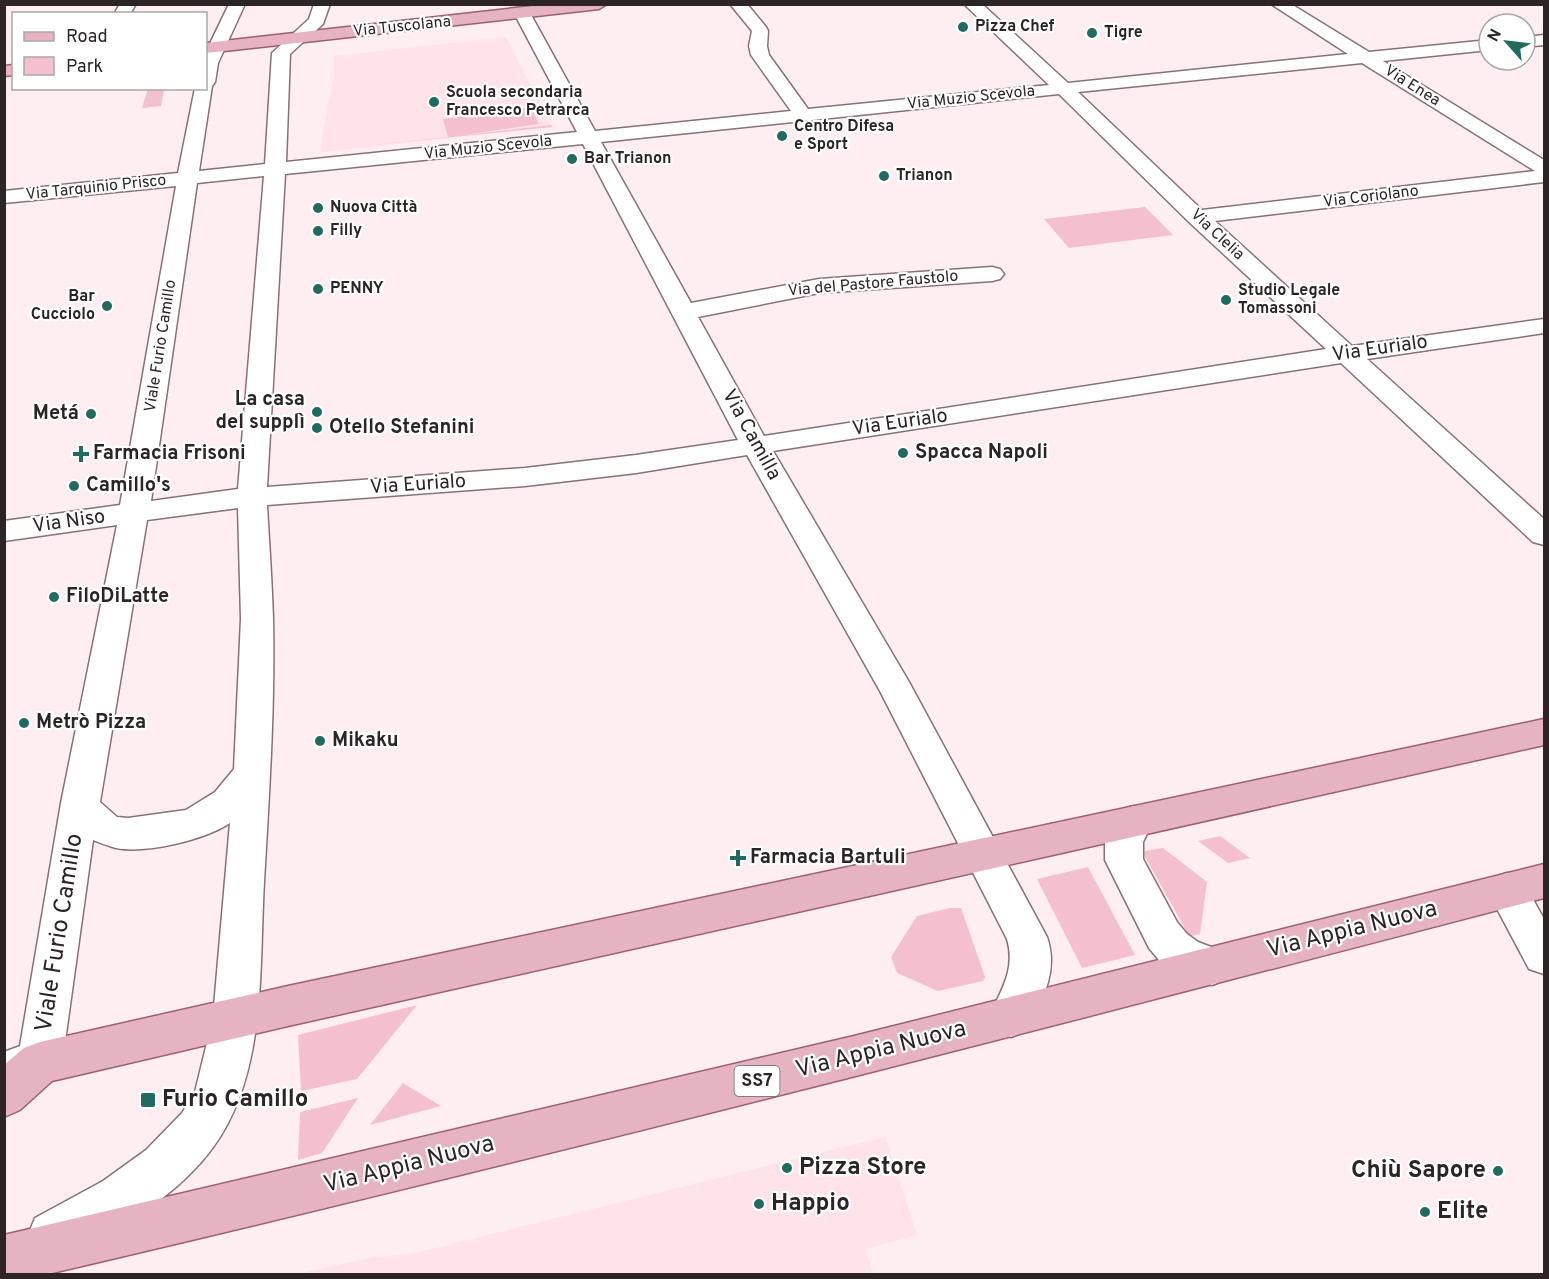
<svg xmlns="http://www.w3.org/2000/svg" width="1549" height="1279" viewBox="0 0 1549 1279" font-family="Overpass,sans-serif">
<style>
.built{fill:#ffe3e9}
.green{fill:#f5c0cd}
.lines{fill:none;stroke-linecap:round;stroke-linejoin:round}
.minor-casing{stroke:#887176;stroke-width:3}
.major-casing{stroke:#9b6070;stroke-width:3}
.minor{fill:#fff;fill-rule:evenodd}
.major{fill:#e6b3c1;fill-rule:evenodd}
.poi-dot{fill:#216a62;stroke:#fff;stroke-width:2}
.labels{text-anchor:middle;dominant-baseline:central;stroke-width:4.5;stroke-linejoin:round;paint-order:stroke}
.far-street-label{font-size:16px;fill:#2d2426;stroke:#fff}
.far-poi-label{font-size:16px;font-weight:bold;fill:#2d2426;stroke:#fff;text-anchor:start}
.shield{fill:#fff;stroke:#6c6667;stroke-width:1.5}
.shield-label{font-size:18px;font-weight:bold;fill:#2d2426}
.street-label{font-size:20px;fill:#2d2426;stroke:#fff}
.poi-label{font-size:20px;font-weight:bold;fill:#2d2426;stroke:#fff;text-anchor:start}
.near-street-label{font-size:24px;fill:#2d2426;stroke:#fff}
.near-poi-label{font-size:24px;font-weight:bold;fill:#2d2426;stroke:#fff;text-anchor:start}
</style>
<rect width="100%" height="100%" fill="#feeef2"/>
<g class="built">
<path d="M506,37l46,90 -230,25v-15l12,-61v-20z"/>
<path d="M885,1137l32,98 -51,14 7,25h-576l77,-17 37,-3z"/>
</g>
<g class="green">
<path d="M148,88l16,1 -3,17 -19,2z"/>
<path d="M531,107l8,17 -82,12 94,-11 1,2 -188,19 84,-9 -5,-18z"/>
<path d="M1145,207l28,28 -104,13 -25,-29z"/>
<path d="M1220,836l30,22 -22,5 -30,-22z"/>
<path d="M1163,848l44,34 -7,52 -9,2 -3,-2 -44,-79 1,-4z"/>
<path d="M1088,867l47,88 -53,13 -45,-89z"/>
<path d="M950,908h11l24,69 -2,4 -45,10 -41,-18 -6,-16 26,-41z"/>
<path d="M417,1005l-60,74 -56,12 -3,-56z"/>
<path d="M403,1083l38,23 -71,19z"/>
<path d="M358,1098l-36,55 -24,7 2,-48z"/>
</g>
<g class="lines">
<g class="minor-casing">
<g id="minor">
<path d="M120,4h16l-6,10h-16z"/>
<path d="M229,4h16l-27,59 -3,19 -3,4 -13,85 66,-7 7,-111 37,-34 5,-15h16l-7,20 -33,30 -4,108 291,-30 -63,-119 8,-5 8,5 65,118 196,-20 -40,-56 -2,-9 3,-15 -22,-27h17l19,23 2,4 -1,15 2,9 39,54 241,-24 -85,-81h18l86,79 280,-29 -77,-50h20l78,48 120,-12v10l-106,11 161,99v22l-329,39 137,125 192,-27v14l-177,26 177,160v26l-11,-3 -192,-179 -568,88 136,231 138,255c12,35 -5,63 -21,94l-15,6 -15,-6 -7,-14c12,-27 27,-47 18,-78l-127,-248 -133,-236 -111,18 -111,13 -258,19c2,38 5,76 6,114 2,87 -4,176 -9,263 -5,86 3,190 -50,264 -38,53 -103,89 -162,113l-17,-7 -7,-17 7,-17 68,-37 43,-31 36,-37 13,-21 18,-74 17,-195c-26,17 -84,31 -114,25 -8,-2 -15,-5 -23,-8l-31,223 -6,15c-18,7 -34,13 -52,6v-32l16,-6 41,-243 56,-278 -113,16v-20l116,-16 56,-319 -172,17v-12l174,-18 17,-85h11v-36zM1362,63l173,108 -333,39 -124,-118zM1059,94l130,128 137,127 -562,87 -66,-119 121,-24 173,-12 8,-2 4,-5 -4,-5 -8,-2 -173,12 -128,24 -90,-161zM583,144l155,296 -102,15 -111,13 -258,19 18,-313zM264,176l-26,313 -87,12 46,-318zM238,508l3,111 -7,150 -19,23 -29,18 -58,8 -11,-1 -17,-15 47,-282z"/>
<path d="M1544,35v10l-19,2v-10z"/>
<path d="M1134,806l13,4 6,11 -10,21v17l34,63 10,12 11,8 29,11 6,13 -6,13 -15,6 -30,-11 -19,-9 -14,-17 -44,-88v-18l16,-32z"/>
<path d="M1507,873l14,5 23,41v55l-15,-5 -42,-79 6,-12z"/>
</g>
</g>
<g class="major-casing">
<g id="major">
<path d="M551,4h56l-8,5 -393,44v-10z"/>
<path d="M14,65v10l-10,1v-10z"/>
<path d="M1544,719v26l-1256,281 -236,55 -32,29 -16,7v-52l20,-17 16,-6 248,-56z"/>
<path d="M1544,864v34c-498,130 -995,259 -1496,376h-44v-39l850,-199z"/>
</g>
</g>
<use href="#minor" class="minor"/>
<use href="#major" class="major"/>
</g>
<g class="poi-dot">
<circle cx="963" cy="27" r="6"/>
<circle cx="1092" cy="33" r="6"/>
<circle cx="434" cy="102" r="6"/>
<circle cx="782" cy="136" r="6"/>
<circle cx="572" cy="159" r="6"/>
<circle cx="884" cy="176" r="6"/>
<circle cx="318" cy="208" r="6"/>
<circle cx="318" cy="231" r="6"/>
<circle cx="318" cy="289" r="6"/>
<circle cx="1226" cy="300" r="6"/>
<circle cx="107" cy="306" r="6"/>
<circle cx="317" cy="412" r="6"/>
<circle cx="91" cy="414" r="6"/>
<circle cx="317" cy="428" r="6"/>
<circle cx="903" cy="453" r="6"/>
<path d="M78 445h6v6h6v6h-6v6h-6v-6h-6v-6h6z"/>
<circle cx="74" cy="486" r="6"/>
<circle cx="54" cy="597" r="6"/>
<circle cx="24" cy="723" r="6"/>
<circle cx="320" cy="741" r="6"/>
<path d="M735 849h6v6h6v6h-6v6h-6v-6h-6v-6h6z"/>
<rect x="140" y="1092" width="16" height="16" rx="3"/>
<circle cx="787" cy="1168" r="6"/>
<circle cx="1498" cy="1171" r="6"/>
<circle cx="759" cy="1204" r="6"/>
<circle cx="1425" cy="1212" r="6"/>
</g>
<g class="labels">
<g class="far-street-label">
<text transform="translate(402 27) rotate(-6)">Via Tuscolana</text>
<text transform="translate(1412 86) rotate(32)">Via Enea</text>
<text transform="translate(971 98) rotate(-6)">Via Muzio Scevola</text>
<text transform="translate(488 148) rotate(-6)">Via Muzio Scevola</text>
<text transform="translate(96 188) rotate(-6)">Via Tarquinio Prisco</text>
<text transform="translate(1371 197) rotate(-7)">Via Coriolano</text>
<text transform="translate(1217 235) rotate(43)">Via Clelia</text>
<text transform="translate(873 284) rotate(-5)">Via del Pastore Faustolo</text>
<text transform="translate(161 346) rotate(-81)">Viale Furio Camillo</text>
</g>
<g class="far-poi-label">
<text x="975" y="27">Pizza Chef</text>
<text x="1104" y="33">Tigre</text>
<text x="446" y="93">Scuola secondaria<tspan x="446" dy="18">Francesco Petrarca</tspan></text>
<text x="794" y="127">Centro Difesa<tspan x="794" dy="18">e Sport</tspan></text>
<text x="584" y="159">Bar Trianon</text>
<text x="896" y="176">Trianon</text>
<text x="330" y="208">Nuova Città</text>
<text x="330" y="231">Filly</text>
<text x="330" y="289">PENNY</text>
<text x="1238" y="291">Studio Legale<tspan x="1238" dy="18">Tomassoni</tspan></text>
<text x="95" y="297" text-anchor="end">Bar<tspan x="95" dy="18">Cucciolo</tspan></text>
</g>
<rect class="shield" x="734.5" y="1066" width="45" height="30" rx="4.5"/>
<g class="shield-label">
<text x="757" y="1081">SS7</text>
</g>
<g class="street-label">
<text transform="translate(1380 349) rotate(-8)">Via Eurialo</text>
<text transform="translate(900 423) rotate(-8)">Via Eurialo</text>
<text transform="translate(751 435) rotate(61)">Via Camilla</text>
<text transform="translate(418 485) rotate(-4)">Via Eurialo</text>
<text transform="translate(69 522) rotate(-8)">Via Niso</text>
</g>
<g class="poi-label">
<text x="305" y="400" text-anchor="end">La casa<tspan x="305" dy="23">del supplì</tspan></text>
<text x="79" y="414" text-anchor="end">Metá</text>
<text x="329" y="428">Otello Stefanini</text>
<text x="915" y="453">Spacca Napoli</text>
<text x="93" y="454">Farmacia Frisoni</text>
<text x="86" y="486">Camillo's</text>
<text x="66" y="597">FiloDiLatte</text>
<text x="36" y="723">Metrò Pizza</text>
<text x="332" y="741">Mikaku</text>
<text x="750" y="858">Farmacia Bartuli</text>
</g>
<g class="near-street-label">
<text transform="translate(1352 930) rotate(-14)">Via Appia Nuova</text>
<text transform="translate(60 933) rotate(-81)">Viale Furio Camillo</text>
<text transform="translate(881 1050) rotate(-14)">Via Appia Nuova</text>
<text transform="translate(409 1165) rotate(-14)">Via Appia Nuova</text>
</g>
<g class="near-poi-label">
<text x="162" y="1100">Furio Camillo</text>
<text x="799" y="1168">Pizza Store</text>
<text x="1486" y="1171" text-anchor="end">Chiù Sapore</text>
<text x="771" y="1204">Happio</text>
<text x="1437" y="1212">Elite</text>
</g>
</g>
<rect width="1549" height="1279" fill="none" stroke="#2d2426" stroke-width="12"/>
<rect x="12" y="12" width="195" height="78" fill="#ffffff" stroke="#aba7a8" stroke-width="1.5"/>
<rect x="24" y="32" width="30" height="9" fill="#e6b3c1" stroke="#aba7a8" stroke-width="1.5"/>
<text x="66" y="42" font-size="18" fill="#2d2426">Road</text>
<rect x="24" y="57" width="30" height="18" fill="#f5c0cd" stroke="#aba7a8" stroke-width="1.5"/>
<text x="66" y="72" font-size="18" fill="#2d2426">Park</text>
<g transform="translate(1507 42) rotate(298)"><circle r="28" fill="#ffffff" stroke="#aba7a8" stroke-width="1.5"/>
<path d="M0-4.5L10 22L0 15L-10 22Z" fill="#216a62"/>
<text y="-9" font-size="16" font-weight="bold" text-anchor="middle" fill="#2d2426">N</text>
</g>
</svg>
